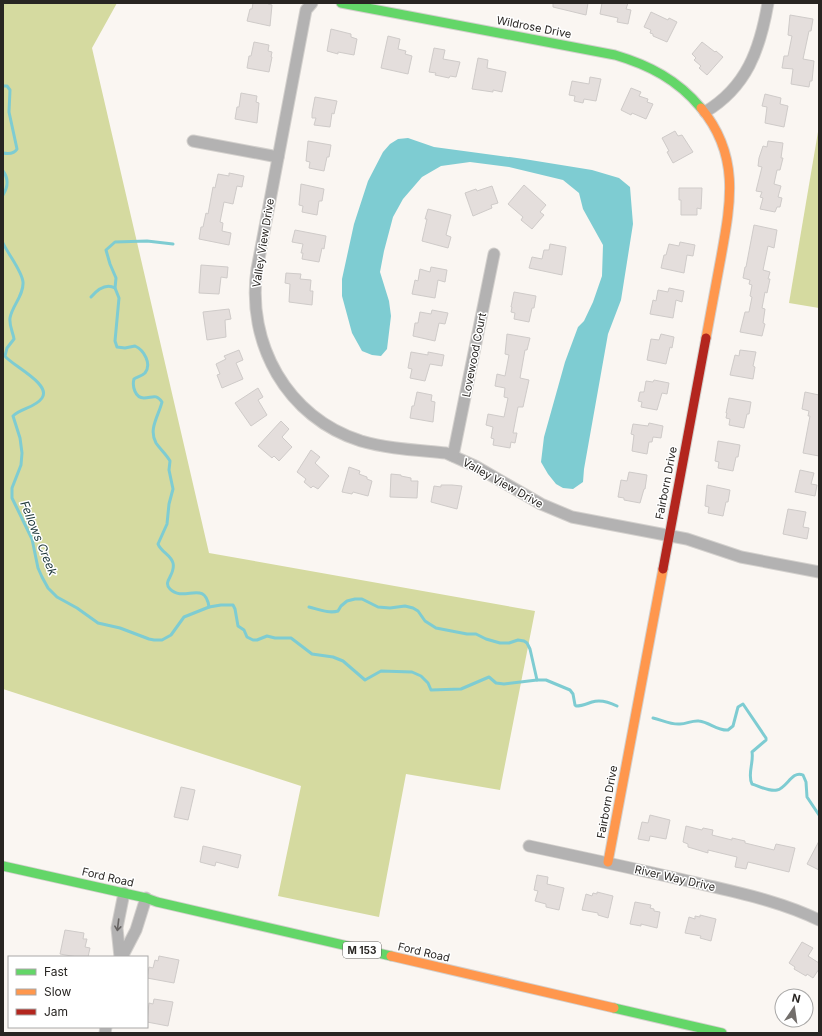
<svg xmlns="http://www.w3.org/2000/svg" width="822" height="1036" viewBox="0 0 822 1036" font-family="Inter,sans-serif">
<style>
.forest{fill:#d5daa0}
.water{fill:#7eccd2}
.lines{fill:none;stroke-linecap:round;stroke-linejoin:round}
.stream{stroke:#7eccd2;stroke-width:3}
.building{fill:#e4dedc;stroke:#cfcbc9}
.street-casing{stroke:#d3d0cd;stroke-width:13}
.fast-casing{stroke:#d3d0cd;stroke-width:11}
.slow-casing{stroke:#d3d0cd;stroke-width:11}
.jam-casing{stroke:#d3d0cd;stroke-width:11}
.street{stroke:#b3b2b2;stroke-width:11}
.fast{stroke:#63d668;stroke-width:9}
.slow{stroke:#ff974d;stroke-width:9}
.jam{stroke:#b3261e;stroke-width:9}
.oneway{stroke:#676463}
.labels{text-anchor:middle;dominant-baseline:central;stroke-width:3;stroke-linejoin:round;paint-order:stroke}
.shield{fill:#fff;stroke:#686664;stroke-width:1}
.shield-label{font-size:10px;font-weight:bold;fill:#282522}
.street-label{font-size:11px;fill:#282522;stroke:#fff}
.water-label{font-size:12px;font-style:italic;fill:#213a3d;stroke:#fff}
</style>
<rect width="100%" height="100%" fill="#faf6f2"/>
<g class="forest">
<path d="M3,3h114l-25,45 117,505 326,58 -35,179 -94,-16 -27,143 -101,-21 23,-110 -298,-97z"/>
<path d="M819,126v182l-30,-5z"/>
</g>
<path class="water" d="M408,138l26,9 90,12 68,11 27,8 11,9 3,37 -12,76 -13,34 -24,135 -1,13 -10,7 -10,-1 -7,-4 -8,-10 -7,-12 3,-25 21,-75 13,-35 6,-6 9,-19 9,-26 1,-31 -20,-36 -4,-16 -16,-13 -54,-13 -39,-5 -29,4 -19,11 -19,22 -10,18 -9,34 -4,21 9,29 2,15 -4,33 -6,7 -9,-1 -10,-4 -10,-18 -10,-37v-17l12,-55 14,-43 15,-29 7,-8 8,-5z"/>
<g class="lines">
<g class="stream">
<path d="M3,86h4l3,4 -1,22 8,37c-3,5 -9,5 -14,4"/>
<path d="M3,171c6,8 5,16 0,24"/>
<path d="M3,243c5,11 19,28 20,39 1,13 -11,24 -13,36 -1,8 3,14 4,21l-7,9 -2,8c6,9 47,28 37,42 -7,10 -21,10 -29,18l7,22 2,15 -1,12 -9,23v10l20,41 6,29 4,9 6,11 9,9 20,11 21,15 22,5 29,11 5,1h8l9,-5 13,-18 25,-10 12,-2h12l2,4 3,17 6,4 3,7 6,3h4l10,-4 8,2h16l21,16 21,3 10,4 22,19 16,-9 31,1 9,4 7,7 3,7 30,-1 28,-12 7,6 8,1 33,-4h9l24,10 3,4 2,11 1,1c6,0 10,-2 16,-4 9,-3 17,0 25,4"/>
<path d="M173,244l-26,-3 -32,1 -9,8 4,14 6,14 -1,10 4,10 -4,43 2,6 8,1 10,-2c9,4 17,18 10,27 -3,3 -8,4 -11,6 -2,7 1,19 10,19 8,0 12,-5 18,4 -3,13 -14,27 -6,41 4,6 10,11 14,18l-1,9 4,19 -4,15 -2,20 -9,20c3,8 13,11 15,19 3,12 -11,18 -3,26 14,14 35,-10 39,18"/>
<path d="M91,297c6,-7 15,-14 24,-9"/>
<path d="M309,607c9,2 20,7 29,4l3,-5 6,-5 8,-2h7l16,8 12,1 15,-2 8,2 5,3 7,10 11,7 31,6h9l10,5 14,4h9l9,-3 6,1 3,2 3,6 7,31"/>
<path d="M653,718c9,2 18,7 27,6 7,0 12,-4 19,-3 10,1 19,10 29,9l5,-4 5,-19 5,-3 23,34v2l-14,12c2,10 -5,23 0,32 7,2 17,8 25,6 10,-2 15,-20 26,-15l3,7 1,15 12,18"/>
</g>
</g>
<g class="building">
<path d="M253,3h15v1l4,1 -2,21 -23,-5 3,-12h2z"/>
<path d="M553,3h35l-2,12 -33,-8z"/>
<path d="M602,3h26l-2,6 5,1 -3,14 -11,-2 1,-4 -18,-4z"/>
<path d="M651,12l17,8 1,-2 8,4 -10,20 -14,-6v-2l-3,-1 1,-3 -7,-3z"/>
<path d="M790,15l23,4 -2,12h-2l-6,28 11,2 -2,20h-2l-1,6 -18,-3 2,-15 -11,-1 2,-12h4l4,-20 -4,-1z"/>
<path d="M331,29l20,5v3l6,2 -3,16 -16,-3v2l-11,-3z"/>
<path d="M388,36l12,3 -2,10 8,2 -1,3 7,2 -4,18 -27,-6z"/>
<path d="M254,42l15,3 -1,6 4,1 -1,5h1l-3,15 -22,-4 2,-12h2z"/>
<path d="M702,42l13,10 1,-1 7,6 -16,18 -8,-7 2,-2 -7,-6 2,-2 -4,-4z"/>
<path d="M434,48l11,2 -2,9 17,3 -4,15 -6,-1 -1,2 -14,-3 1,-2 -7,-1z"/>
<path d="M478,58l10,2 -1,8 19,4 -4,20 -9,-2v2l-21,-3z"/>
<path d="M590,77l11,2 -5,22 -12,-2 -1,4 -9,-2 1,-5 -6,-1 3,-14 17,3z"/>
<path d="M631,88l10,4 -2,4 9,3 -1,3 6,2 -7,15 -14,-6 -1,2 -10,-5z"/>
<path d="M241,93l16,3 -1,6 3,1 -2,20 -22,-4 2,-12h2z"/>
<path d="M765,94l16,4 -1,6 8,2 -4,21 -19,-4 2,-16 -5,-1z"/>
<path d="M315,97l22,4 -3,13 -2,-1 -2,14 -16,-2 2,-7h-4v-5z"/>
<path d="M675,131l3,5 4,-1 11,17 -20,11 -6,-11 2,-1 -7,-13z"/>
<path d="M308,141l23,4 -2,12h-2l-3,14 -15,-3 1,-6 -4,-1z"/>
<path d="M768,141l15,2 -2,15h2l-3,12h-3l-3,14 7,2 -3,11 4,1 -2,9h-3l-2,5 -15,-3 3,-11 -3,-1 2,-5 -6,-1 6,-24 -4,-1 1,-8 4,-12 4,1z"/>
<path d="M229,173l15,3 -2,11 -5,-1 -4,18 -9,-2 -4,20 3,1 -1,8 9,2 -2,12 -30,-6 2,-12h2l3,-14 2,1 5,-27 2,1 3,-14 11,2z"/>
<path d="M301,184l23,5 -2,12h-3l-2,14 -15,-3 1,-6 -4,-1z"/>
<path d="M524,185l22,20 -6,7 4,3 -12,14 -11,-9 2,-3 -15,-13z"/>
<path d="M492,186l6,17 -7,2 1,3 -19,8 -8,-23 11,-4 1,2z"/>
<path d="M679,188h23l-1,21 -4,-1v7h-16v-15h-2z"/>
<path d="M428,209l23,6 -5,20 5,2 -3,11 -26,-7 5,-22h-2z"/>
<path d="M754,225l23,5 -3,18 -6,-2 -5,24 7,2 -2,7h2l-3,14 -2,-1 -3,16 3,1 -2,14 2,1 -3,12 -22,-4 5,-20h4l3,-15 -2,-1 2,-11 -3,-1 1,-4 -7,-2 2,-11h1z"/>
<path d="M295,230l31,6 -2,13 -2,-1 -3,14 -17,-3 1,-6h-2l2,-9 -11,-2z"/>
<path d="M680,242l15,3 -2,11 -6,-1 -3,18 -23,-5 3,-13h2l3,-11 10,2z"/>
<path d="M550,244l16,3 -4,28 -33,-7 3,-11 10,2 2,-9h5z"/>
<path d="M201,265l27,2 -1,11 -6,-1 -2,17 -20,-1z"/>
<path d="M431,267l16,3 -2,12 -7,-2 -3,18 -23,-4 3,-14 3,1 2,-12 10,3z"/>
<path d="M286,273l15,1 -1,5 11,1 -1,11h3l-1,14 -23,-3 1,-18 -5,-1z"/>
<path d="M669,288l15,3 -2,11 -6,-2 -3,18 -23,-4 3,-14 3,1 2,-11 10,2z"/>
<path d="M514,292l22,4 -2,12h-2l-3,14 -15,-3 1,-6 -4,-1 1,-5h-1z"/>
<path d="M229,309l2,10 -6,1 1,17 -19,3 -4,-28z"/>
<path d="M432,310l16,3 -3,11 -6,-1 -4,18 -22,-5 2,-13h3l2,-11 11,2z"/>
<path d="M507,334l23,4 -3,12h-2l-5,28 9,2 -6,27h-5l-5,26h4l-2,10 -4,-1 -1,6 -17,-3 1,-6 -3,-1 2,-11 -7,-2 2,-11 16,3 4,-19 -4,-1 1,-9 -10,-2 2,-12 8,2 4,-21 -4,-1z"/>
<path d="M661,334l13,3 -2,11 -2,-1 -4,17 -19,-4 4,-21 8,1z"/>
<path d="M239,350l4,10 -7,3 7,16 -21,9 -5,-13 3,-1 -4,-10 10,-5 -2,-3z"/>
<path d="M740,350l16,2 -3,14 2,1 -2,12 -23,-4 5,-20 4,1z"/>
<path d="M411,352l17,3v-3l16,3 -2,11 -12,-2 -5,17 -15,-3 2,-9 -4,-1z"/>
<path d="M654,380l15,3 -2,11 -5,-1 -5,17 -16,-3 1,-5 -4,-1 2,-9h4l2,-11 7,1z"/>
<path d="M258,388l5,9 -5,3 9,15 -16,11 -16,-23z"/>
<path d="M417,392l15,3 -1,6 4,1 -2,20 -23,-4 2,-12h2z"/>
<path d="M805,392l14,3v61l-16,-3 7,-37h-2l1,-5 -7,-2z"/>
<path d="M729,398l22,4 -2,12h-2l-3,14 -15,-3 1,-6 -4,-1 1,-5h-1z"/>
<path d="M281,421l8,8 -7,8 10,10 -13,14 -5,-5 -2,2 -14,-12z"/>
<path d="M649,423l14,3 -2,12 -8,-1 -1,5h-3l-2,12 -15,-3 2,-16 -3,-1 2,-10 15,2z"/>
<path d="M718,441l22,4 -2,12h-2l-3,14 -15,-3 1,-6 -4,-1z"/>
<path d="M311,450l9,7 -5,6 14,13 -11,13 -5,-3 -2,2 -7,-6 2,-3 -9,-7z"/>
<path d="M349,467l11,4 -1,3 8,3v2l5,2 -4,15 -15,-4 -1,2 -10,-2z"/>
<path d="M800,470l14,3 -3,11 6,1 -2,11 -20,-4z"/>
<path d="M629,472l18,3 -2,14h-1l-4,14 -16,-3v-2l-6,-1 3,-17 6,1z"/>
<path d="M391,474l10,1v1l10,2v3h7l-1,17 -27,-1z"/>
<path d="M441,485h11l10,1 -5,23 -26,-7 3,-16 7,1z"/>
<path d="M707,485l23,5 -2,12h-2l-3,14 -15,-3 1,-6 -4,-1z"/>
<path d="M788,509l18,3 -3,15 6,1 -2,11 -24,-5z"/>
<path d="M181,787l14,3 -7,30 -14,-3z"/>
<path d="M650,815l20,5 -4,19 -16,-3 -1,5 -11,-2 4,-17 6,1z"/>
<path d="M686,826l16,4 1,-2 10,2 -1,5 20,5v-2l13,3v2l29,7 2,-6 19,4 -6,24 -41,-10 -2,7 -11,-2 2,-10 -29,-7v3l-20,-6v-3l-5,-2z"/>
<path d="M819,841v29l-12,-6z"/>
<path d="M203,846l38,9 -3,13 -22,-6 -1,4 -15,-4z"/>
<path d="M537,875l11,2 -1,7 17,4 -5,22 -13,-3v-3l-11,-3 3,-10 -4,-1z"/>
<path d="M597,892l16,4 -5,22 -10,-3v-2l-16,-3 4,-16 6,2 1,-3 4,1z"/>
<path d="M635,902l16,3 -1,3 4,1v2l6,1 -3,16 -16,-4v2l-11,-2z"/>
<path d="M700,915l16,4 -5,22 -11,-3 1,-2 -16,-3 4,-16 6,2v-3l5,1z"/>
<path d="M65,930l19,3 -1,6h4l-2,8 5,1 -2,9h-11l-17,-3z"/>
<path d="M802,942l11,6 -5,8 11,7v6l-6,9 -6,-4 -1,2 -12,-7 1,-2 -6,-4z"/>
<path d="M159,956l20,4 -5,23 -27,-5 2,-11 4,1 2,-8 3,1z"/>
<path d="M154,999l19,3 -5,24 -21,-4 2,-19 4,1z"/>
</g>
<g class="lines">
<g class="street-casing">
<g id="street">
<path d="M312,3l-6,7 -49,259c-11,74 30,149 104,172 28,8 56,9 85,12l29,13 66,38 31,13 115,22 54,18 78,15"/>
<path d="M705,112c42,-25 55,-63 63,-109"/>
<path d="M193,141l85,16"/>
<path d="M453,456l41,-202"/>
<path d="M529,846c56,12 112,24 168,37 42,10 83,18 122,37"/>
<path d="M120,957l-3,-29 7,-35"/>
<path d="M122,957l14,-27 10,-32"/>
<path d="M105,1033l1,-6"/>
</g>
</g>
<g class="fast-casing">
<g id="fast">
<path d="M341,3l274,52c34,10 63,25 86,53"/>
<path d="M3,866l143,32 11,4 234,54"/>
<path d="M614,1008l108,25"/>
</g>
</g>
<g class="slow-casing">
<g id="slow">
<path d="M701,108c39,47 30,94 20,149 -5,27 -10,54 -15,81"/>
<path d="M608,862l55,-293"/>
<path d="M391,956l223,52"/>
</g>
</g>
<g class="jam-casing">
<path id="jam" d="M663,569l43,-231"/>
</g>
<use href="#street" class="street"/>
<use href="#fast" class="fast"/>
<use href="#slow" class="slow"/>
<use href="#jam" class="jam"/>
</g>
<defs><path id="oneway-shaft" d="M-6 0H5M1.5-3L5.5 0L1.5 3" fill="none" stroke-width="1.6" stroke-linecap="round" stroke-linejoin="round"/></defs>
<use class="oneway" href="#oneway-shaft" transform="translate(118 925) rotate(97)"/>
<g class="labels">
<rect class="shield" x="343" y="942" width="38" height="16" rx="3"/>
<g class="shield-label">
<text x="362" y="950">M 153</text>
</g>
<g class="street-label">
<text transform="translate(534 27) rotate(11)">Wildrose Drive</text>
<text transform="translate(263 243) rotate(-81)">Valley View Drive</text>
<text transform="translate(474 355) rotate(-79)">Lovewood Court</text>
<text transform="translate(503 483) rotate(29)">Valley View Drive</text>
<text transform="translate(666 483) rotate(-79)">Fairborn Drive</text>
<text transform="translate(607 802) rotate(-80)">Fairborn Drive</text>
<text transform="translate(108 877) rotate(13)">Ford Road</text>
<text transform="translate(675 878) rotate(13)">River Way Drive</text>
<text transform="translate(424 952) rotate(13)">Ford Road</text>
</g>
<g class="water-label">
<text transform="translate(39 538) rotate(68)">Fellows Creek</text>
</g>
</g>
<rect width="822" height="1036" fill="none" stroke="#282522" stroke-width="8"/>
<rect x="8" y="956" width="140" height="72" fill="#ffffff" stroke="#a9a8a7"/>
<rect x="16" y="969" width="20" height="6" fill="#63d668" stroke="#a9a8a7"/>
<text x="44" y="976" font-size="12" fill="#282522">Fast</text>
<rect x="16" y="989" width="20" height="6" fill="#ff974d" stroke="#a9a8a7"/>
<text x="44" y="996" font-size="12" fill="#282522">Slow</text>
<rect x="16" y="1009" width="20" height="6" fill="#b3261e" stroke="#a9a8a7"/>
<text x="44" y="1016" font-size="12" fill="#282522">Jam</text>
<g transform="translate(794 1008) rotate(13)"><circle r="19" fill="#ffffff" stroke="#a9a8a7"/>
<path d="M0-3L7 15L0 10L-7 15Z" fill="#726e6b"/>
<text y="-6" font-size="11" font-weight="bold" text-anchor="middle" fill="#282522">N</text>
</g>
</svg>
